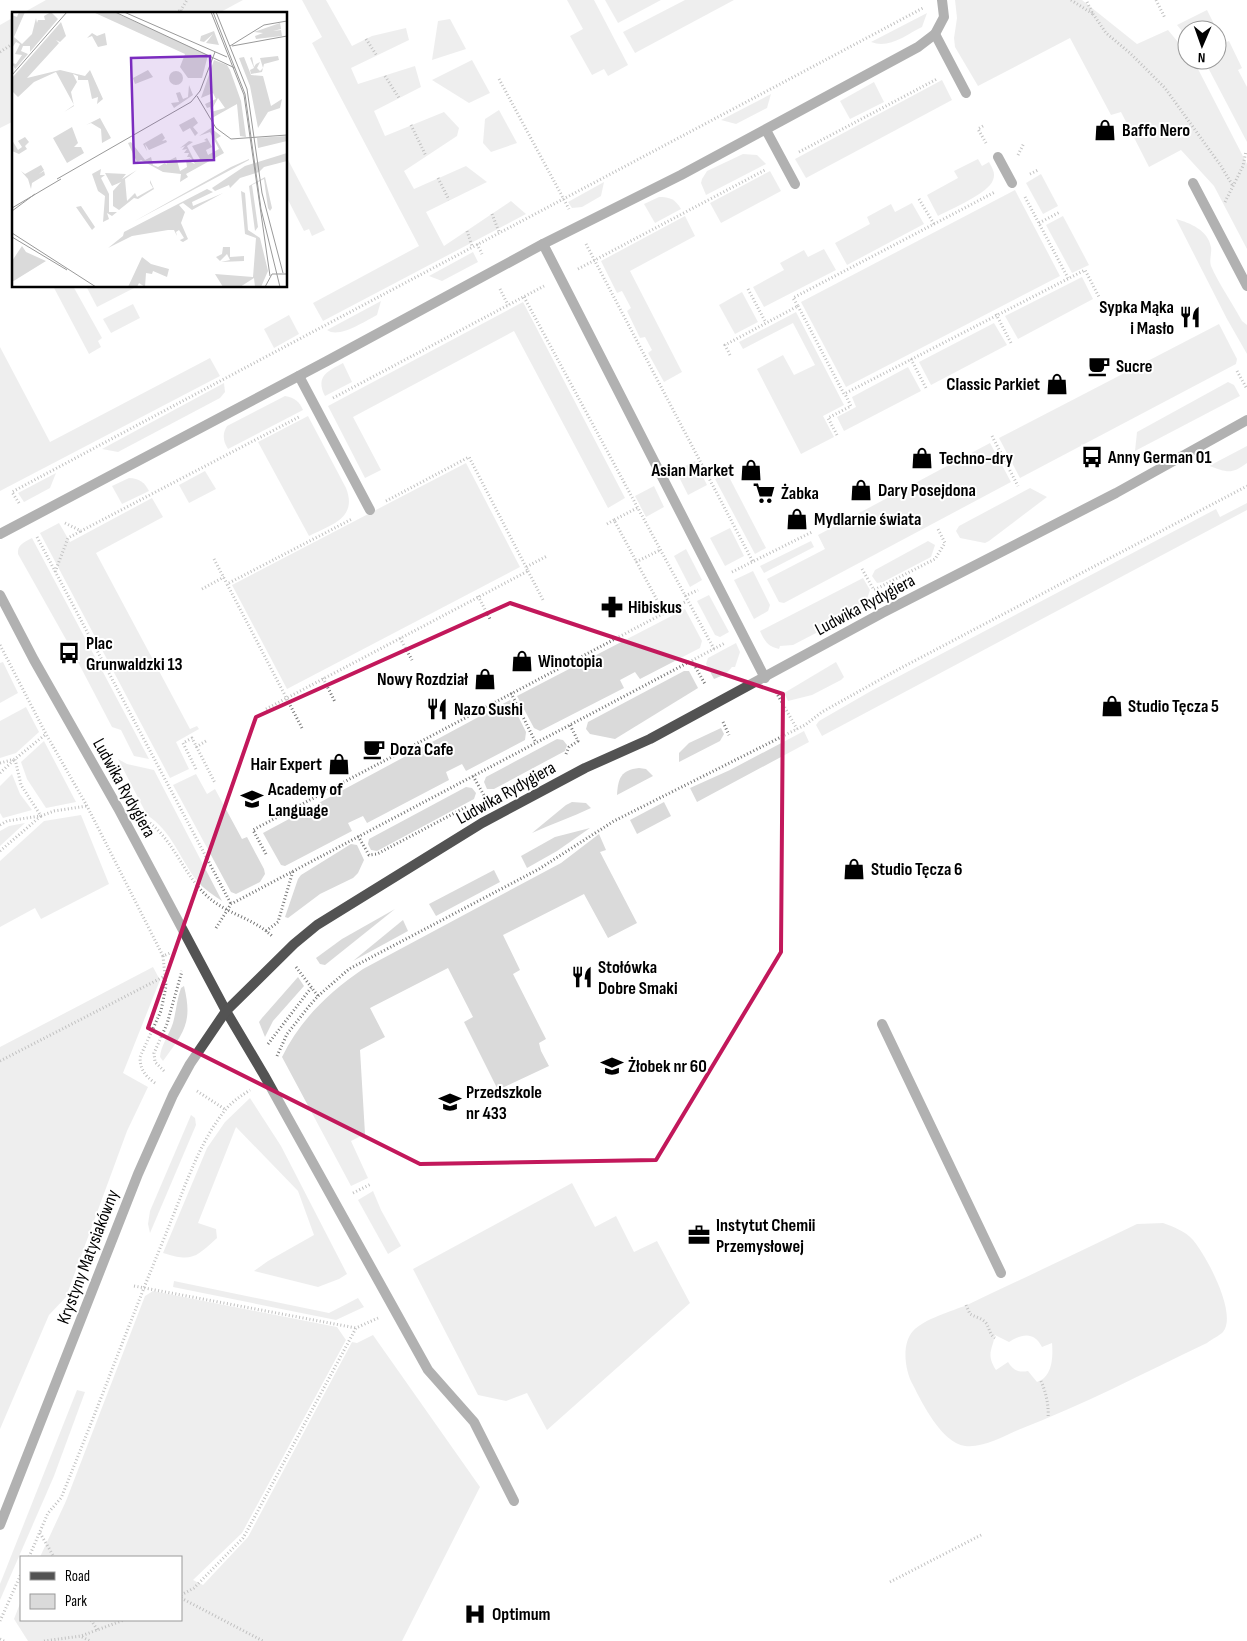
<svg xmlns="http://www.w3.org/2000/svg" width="1247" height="1641" viewBox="0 0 1247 1641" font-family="'Sofia Sans Condensed',sans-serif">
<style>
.green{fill:#dadada;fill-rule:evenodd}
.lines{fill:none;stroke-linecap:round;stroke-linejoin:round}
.path{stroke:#757575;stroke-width:3;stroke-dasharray:1 2.5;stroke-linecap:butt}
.service{stroke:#535353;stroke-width:10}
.minor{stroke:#535353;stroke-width:10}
.tertiary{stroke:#535353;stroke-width:10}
.marked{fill:none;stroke:#c2185b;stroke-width:4;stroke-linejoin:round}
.labels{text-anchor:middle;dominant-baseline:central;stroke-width:4;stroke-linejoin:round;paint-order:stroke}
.poi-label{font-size:18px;font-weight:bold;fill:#000;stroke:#fff;text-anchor:start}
.street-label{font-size:18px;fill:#000;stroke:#fff}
.inset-road{fill:none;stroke:#999;stroke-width:1}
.view{fill:#7b2cbf;fill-opacity:0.15;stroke:#7b2cbf;stroke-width:2.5}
.inset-edge{fill:none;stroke:#000;stroke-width:2.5}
</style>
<rect width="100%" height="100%" fill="#fff"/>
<g class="green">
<path d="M46,0h197l-26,14h-196z"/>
<path d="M302,0h24l26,46 20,-10 34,-8 3,12 -58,28 7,16 57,-18 6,21 -47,24 11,25 59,-24 15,16 -2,8 -53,35 10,18 52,-23 21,16 -61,30 18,34 67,-45 15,13 -203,107 -10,-18 106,-57 -107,-203 10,-6z"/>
<path d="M567,0h27l34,65 -20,11 -4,-7 -12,6 -22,-39 13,-7z"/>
<path d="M605,0h56l-43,23z"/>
<path d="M685,0h49l-99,53 -12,-21z"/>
<path d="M955,0h127l55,44 31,-14 19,23v7h6l5,9 49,95v85l-33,-63 -33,-36 -32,17 -28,-55 -10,3 -41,-77 -92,48 -23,-39 -1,-9 3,-20z"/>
<path d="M1207,10l10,20h-30v7l-10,-12z"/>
<path d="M927,13l-5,14c-16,8 -33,22 -51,15z"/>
<path d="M14,17v104l-14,7v-103z"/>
<path d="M450,19l16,30 -34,11 6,-39z"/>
<path d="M1217,30l7,13 5,-2 13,27 -4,2 9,17v55l-43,-82h13z"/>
<path d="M472,60l18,33 -21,10 -37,-23z"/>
<path d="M942,80l10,20 -146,78 -11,-19z"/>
<path d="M874,82l10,20 -34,17 -10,-18z"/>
<path d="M771,94l-4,14 -31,16 -15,-4z"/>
<path d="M499,110l18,33 -26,9 -8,-9 2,-24z"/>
<path d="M743,154l14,1 9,9 -60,31 -5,-12 1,-4 5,-8z"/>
<path d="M286,156l39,74 -13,6 -3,-7 -5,2 -18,-35z"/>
<path d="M978,159l4,7 7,-4c3,6 7,11 4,18 -4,13 -42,29 -55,36l-11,-21 31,-17 -4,-7z"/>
<path d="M770,171l11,20 -60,32 -11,-20z"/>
<path d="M1041,174l17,32 -15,8 -17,-31z"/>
<path d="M604,182l-3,14 -19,11 -10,1 -4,-6z"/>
<path d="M1015,190l45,86 -214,111 -45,-85z"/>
<path d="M659,197c11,0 16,2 22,12l-26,14 -11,-19z"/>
<path d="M912,203l12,21 -77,41 -12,-22 35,-19 -3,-7 24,-13 4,8z"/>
<path d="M685,216l10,20 -65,35 52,101 -18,10 -16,-29 4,-3 -7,-13 -5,1 -13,-27 4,-3 -9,-17 -5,2 -16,-32z"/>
<path d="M1063,216l26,49 -17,8 -26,-48z"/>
<path d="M1176,219c14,4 32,11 35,28 1,6 -2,13 0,19 7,16 18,32 27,48l4,7 5,4v29l-20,-35z"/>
<path d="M824,249l12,21 -72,37 -11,-20 31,-17 -4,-7 24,-13 4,7z"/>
<path d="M473,252l5,10 -36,19 -13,-5z"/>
<path d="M1082,277l11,22 -75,40 -13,-23z"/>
<path d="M53,286h20l29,52 -4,3 3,6 -12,7z"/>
<path d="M86,286h52l-41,21z"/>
<path d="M742,292l16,30 -23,12 -16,-29z"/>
<path d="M381,301l-4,14c-12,6 -38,24 -50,15z"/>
<path d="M523,302l102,196 -17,10 -94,-177 -161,86 28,53 -16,8 -37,-72z"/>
<path d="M133,304l7,14 -29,15 -8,-14z"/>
<path d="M796,312l48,93 -21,11 11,21 -33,17 -44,-85 26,-14 11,20 21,-10 -22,-42 -50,26 -4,-7z"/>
<path d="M289,315l10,19 -25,14 -10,-19z"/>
<path d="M994,323l13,22 -76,40 -12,-23z"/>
<path d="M1219,324l18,35 -1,5 -216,114 -21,-40z"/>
<path d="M0,347l50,95 160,-84 10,18 -220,115z"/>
<path d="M343,363l9,19 -27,14c-10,-20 3,-25 18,-33z"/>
<path d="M908,367l13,24 -77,40 -7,-14 19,-10 -4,-10z"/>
<path d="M1228,382l6,3 6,11 -105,55 2,-19z"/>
<path d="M224,383l1,9 -5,6 -102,54 -16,-3z"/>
<path d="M285,396c10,2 14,5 18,14l-75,39c-5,-8 -6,-15 -1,-23z"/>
<path d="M308,416l38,72c12,30 -15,37 -37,48l-51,-94z"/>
<path d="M990,443l21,39 -227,121 -5,-1 -12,-23 58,-30 -7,-14z"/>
<path d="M1247,446v17c-16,12 -20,9 -38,3z"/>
<path d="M695,461l12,24 -19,10 -12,-24z"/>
<path d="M466,463l54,104 -233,122 -55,-104z"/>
<path d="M205,471l11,18 -27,14 -10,-18z"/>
<path d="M56,473l-6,15 -26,14 -6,-9z"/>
<path d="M727,473l39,75 -11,6 -40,-75z"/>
<path d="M129,478c10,0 16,5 20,13l-27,13 -10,-18z"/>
<path d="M654,486l10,21 -18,10 -11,-21z"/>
<path d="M1030,488l17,9 -58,44 -4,2 -25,-5 -4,-7 3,-5z"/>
<path d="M152,498l11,19 -67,36 94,176 7,-3 2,3 -23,13 13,27 -19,9 -130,-245 19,-10 11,19z"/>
<path d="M1247,503v7l-425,226 -6,-11 3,-4 52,-30 345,-182 4,8z"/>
<path d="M730,528l14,28 -19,10 -15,-28z"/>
<path d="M32,538l117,221 -15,-3 -13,-26 -9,-3 -44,-84 -50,-89c-1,-9 6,-12 14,-16z"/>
<path d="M811,541l3,6 -50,26 -4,-7z"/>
<path d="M928,541l7,4 -4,12 -48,25 -6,1 -5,-7 3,-6z"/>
<path d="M686,549l16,31 -12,7 -16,-31z"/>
<path d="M753,571l17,34 -2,6 -14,8 -20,-39z"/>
<path d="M863,578l7,12 -6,18 -71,37 -13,1 -1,3c-11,-3 -14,-7 -19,-18z"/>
<path d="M709,595l20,37 -9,5 -5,-2 -18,-34z"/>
<path d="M685,609l17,32 -2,7 -60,31 -5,-7 -15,8 4,8 -84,43 -6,-3 -17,-32z"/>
<path d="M736,643l4,9 -5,15h-3l-6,7 -12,5 -8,-15 2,-6z"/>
<path d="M3,662l15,31 -18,10v-40z"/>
<path d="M836,662l8,15 -3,3 -29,15 -24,6 -4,-8z"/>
<path d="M684,671h5l9,17 -83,51 -25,-5 -4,-5 2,-7z"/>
<path d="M510,700l16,32 -1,8 -59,31 -4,-7 -16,8 3,8 -82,43 -4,-7 -15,7 4,8 -67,35 -4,-1 -18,-32z"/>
<path d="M26,707l13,25 -23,21 -16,5v-37z"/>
<path d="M721,728l3,6 -4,7 -41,21v-9l10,-10z"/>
<path d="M804,731l5,11 -112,60 -7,-14 40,-18z"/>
<path d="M557,739l6,1 4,5 -2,6 -71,38h-7l-3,-7 2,-5z"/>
<path d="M44,741l32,61 -30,6 -19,-29 -6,-17z"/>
<path d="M118,759l9,5 27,6 68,131c-9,-6 -18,-12 -25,-20 -17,-22 -25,-50 -50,-66z"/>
<path d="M639,768l7,1 7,7 -36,19c1,-17 4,-25 22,-27z"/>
<path d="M12,774l8,20 12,16 -29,8 -3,-5v-27z"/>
<path d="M196,774l11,20 8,-5 27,50 5,-2 17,32 1,5 -5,8 -24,12 -5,-2 -58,-107z"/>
<path d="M466,787l6,1 4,5 -2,6 -97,52 -6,-1 -3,-6 1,-5z"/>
<path d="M572,802l14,1 5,5c-19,9 -39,16 -59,25l34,-28z"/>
<path d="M664,802l7,14 -34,18 -7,-14z"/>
<path d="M81,815l28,69 -68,35 -6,-11 -35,19v-66l44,-40z"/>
<path d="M25,823l-25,23v-15l9,-5z"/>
<path d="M590,828l-33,23 -30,17 -6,-12 34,-19z"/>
<path d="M599,834l7,16 -6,2 37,71 -29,15 -24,-44 -81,41 17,35 -7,4 33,65 -7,4 2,8 8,15 -51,24 -34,-68 9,-5 -25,-49 -78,40 15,29 -25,13 5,84 -14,7 17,37 -17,8 -69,-129c18,-37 47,-65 81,-88l198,-106z"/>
<path d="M351,844l6,1 7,15 -6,13 -5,5 -33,16 -32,24 -3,-1 13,-38 3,-4z"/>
<path d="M494,870l6,12 -64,34 -7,-12z"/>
<path d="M395,909l-70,56 -5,-1 -4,-6 26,-19z"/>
<path d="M403,920l5,11 -55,30z"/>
<path d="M153,967l7,13 -37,93 25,14 -21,44 -61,166 -17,18 -49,114v-382z"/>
<path d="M298,977l6,9 -31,35 -8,16 -6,-15 3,-4z"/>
<path d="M184,986c9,37 0,46 -21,75l-3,-4c1,-12 9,-22 13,-34 3,-11 4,-24 8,-35z"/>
<path d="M250,1098l31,48 66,128 -8,5 -21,8 -64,-16 14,-10 46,-26 -16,-44 -62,-64 -38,96 18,6 1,9c-22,20 -25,24 -54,15l44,-105 18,-26z"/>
<path d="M191,1115l4,3 1,7 -46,108 -2,-9 2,-13z"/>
<path d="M572,1183l23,44 21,-11 18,36 23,-11 33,62 -143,127 -20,-37 -21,8 -28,-6 -65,-126z"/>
<path d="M373,1191l8,19 20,36 -13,8 -30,-54z"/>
<path d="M1163,1223c11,4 22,8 30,17 13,15 45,74 30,92 -4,4 -11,7 -16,11 -63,30 -124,62 -189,87 -16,7 -35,18 -53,16 -23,-3 -43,-43 -52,-61 -8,-14 -12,-41 0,-54 11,-12 39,-20 54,-26 57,-27 114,-54 170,-81zM995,1335l14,7c13,-8 25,-11 33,5l10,-4c1,13 1,34 -15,39l-9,-11c-10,2 -15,-1 -20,-9l-12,8c-10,-16 -4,-19 -1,-35z"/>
<path d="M174,1281l155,32 29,-15 6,9 -28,13 -163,-33z"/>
<path d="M153,1291l184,36 9,13 -104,193 -49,47 10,5 45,-48 104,-195 5,1 16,-8 107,152 -78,154h-374l-14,-22 7,-18v19h160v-63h-141l26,-56 79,-205z"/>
<path d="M77,1390l8,2 -31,84 -54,124v-16z"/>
</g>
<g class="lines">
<g class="path">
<path d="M1071,0l22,14 -7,-14"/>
<path d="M1156,0l9,18"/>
<path d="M172,14l9,-4"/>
<path d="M183,14l-2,-4 6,-10"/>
<path d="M1093,14l13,19 24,20 35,35 56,78 12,20"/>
<path d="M366,39l11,17"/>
<path d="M0,52l14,-9"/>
<path d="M385,76l14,22"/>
<path d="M499,79l70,130"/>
<path d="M411,125l15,31"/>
<path d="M983,126l-5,3 8,14"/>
<path d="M799,152l138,-73"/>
<path d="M1018,155l6,-12"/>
<path d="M1030,174l8,-4"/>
<path d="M438,178l11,22"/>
<path d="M1025,197l43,81"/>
<path d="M919,199l15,25"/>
<path d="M1225,202l18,-36 3,-15"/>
<path d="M492,214l7,18"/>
<path d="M1039,223l21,-11"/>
<path d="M467,231l5,15"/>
<path d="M477,244l5,10"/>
<path d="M586,244l167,318"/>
<path d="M578,269l187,-99"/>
<path d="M500,289l8,16"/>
<path d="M748,289l18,34"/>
<path d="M524,297l190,352"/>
<path d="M798,306l46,88 241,-124 14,27"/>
<path d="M996,314l15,29"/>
<path d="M730,355l-5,-10 73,-39 -5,-8 202,-106"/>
<path d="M911,359l15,29"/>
<path d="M1237,371l10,18"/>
<path d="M333,398l211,-112"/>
<path d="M837,435l-9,-17 23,-12 -6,-12"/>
<path d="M992,436l26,50"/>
<path d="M386,501l83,-44 57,110"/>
<path d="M19,503l-7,-11c303,-162 607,-322 911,-484"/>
<path d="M637,508l-23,12 50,93"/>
<path d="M65,523l16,8 218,-114"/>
<path d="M607,524l7,-4"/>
<path d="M37,537l194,367"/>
<path d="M214,559l13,25"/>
<path d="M636,562l24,-12"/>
<path d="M862,569l12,21 61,-31 10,-16 -7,-14"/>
<path d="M528,571l15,29"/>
<path d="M55,572l13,-34 13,-7"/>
<path d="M732,572l80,-40"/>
<path d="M202,589l22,-12"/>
<path d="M478,596l12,23"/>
<path d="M685,596l13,-6"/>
<path d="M400,638l12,22"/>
<path d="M0,645l46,89 41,72 76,150"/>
<path d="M692,661l13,23"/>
<path d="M323,678l12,24"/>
<path d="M776,692l21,37"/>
<path d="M511,693l25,50"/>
<path d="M266,709l262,-138 -2,-4 21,-11"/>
<path d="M723,722l6,13"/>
<path d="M302,728l-75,-144 125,-65"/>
<path d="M196,747l10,-6"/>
<path d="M566,754l3,-7 9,-6 -8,-16"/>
<path d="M0,763l15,-4 31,-25"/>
<path d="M196,769l-13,-26 9,-5 23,45"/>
<path d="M0,773l15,-14 6,26 20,31 13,-5 33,-5"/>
<path d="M473,776l12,21"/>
<path d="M150,823c25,20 34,52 57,73 19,18 47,22 66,41"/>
<path d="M0,825l7,-4 33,-5"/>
<path d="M358,836l11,19 8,-1 89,-47"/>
<path d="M0,851l41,-35"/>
<path d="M266,854l-13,-24 434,-229"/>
<path d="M216,928l15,-24 494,-261"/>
<path d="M266,931l12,-9 15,-51"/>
<path d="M296,967l22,29"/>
<path d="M268,1044l43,-56"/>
<path d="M277,1056l10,-22 23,-29 8,-9 31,-27 190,-100 75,-48 191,-96 17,-13 77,-43 348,-183"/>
<path d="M0,1061l165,-85"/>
<path d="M164,1071l-9,-9 -1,-9 13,-29 15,-53"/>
<path d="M155,1083c-10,-7 -15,-14 -15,-26l21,-46 5,-25 -3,-30 7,-3"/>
<path d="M197,1091l29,19"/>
<path d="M353,1193l18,-9"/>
<path d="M134,1286l222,42"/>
<path d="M966,1305l4,9c5,3 12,4 16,9 4,6 3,11 9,15"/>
<path d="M1041,1381c5,11 8,25 7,37"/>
<path d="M40,1533l14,24"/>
<path d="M29,1557l19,-44 13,-15c36,-87 68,-175 104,-262 18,-43 32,-91 61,-127 7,-8 15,-13 24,-19"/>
<path d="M890,1582l93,-48"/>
<path d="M181,1595l13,-7 49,-50 4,-7 109,-203 22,-10"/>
<path d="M181,1598l82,43"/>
<path d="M91,1620l7,11"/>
<path d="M0,1621l21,-47"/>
<path d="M82,1637l8,4"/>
<path d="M0,1639l4,2"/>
<path d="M44,1641l37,-5 43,-16"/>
</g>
<g class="service">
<path d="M935,34l31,59"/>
<path d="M766,130l29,54"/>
<path d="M998,157l14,26"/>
<path d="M543,244l138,-69 237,-128 17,-13 9,-17 -2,-17"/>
<path d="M299,376l71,134"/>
<path d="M0,534l327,-173 216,-117 222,434"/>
<path d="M226,1011l38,64 164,295 46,52 40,79"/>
<path d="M882,1024l119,249"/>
</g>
<path class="minor" d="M1193,183l54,103"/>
<g class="tertiary">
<path d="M0,595l34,65 84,148 108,203"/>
<path d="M0,1525l138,-351 35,-79 17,-31 36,-53 68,-67 23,-19 165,-102 103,-55 65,-29 232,-126 234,-120 131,-73"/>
</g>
</g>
<path d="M0 0H1247V1641H0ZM510,603l273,91 -2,258 -125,208 -236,4 -272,-136 108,-311z" fill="#fff" fill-opacity=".55" fill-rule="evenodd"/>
<path class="marked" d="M510,603l273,91 -2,258 -125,208 -236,4 -272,-136 108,-311z"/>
<defs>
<g id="shop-bare" transform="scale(1.725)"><path d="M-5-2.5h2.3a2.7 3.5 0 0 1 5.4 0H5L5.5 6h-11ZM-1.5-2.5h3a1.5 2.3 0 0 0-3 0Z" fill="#000" stroke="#fff" stroke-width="2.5" paint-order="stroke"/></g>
<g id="restaurant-bare" transform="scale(1.725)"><path d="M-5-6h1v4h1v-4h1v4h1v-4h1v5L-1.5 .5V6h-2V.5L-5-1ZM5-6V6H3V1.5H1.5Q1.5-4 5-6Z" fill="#000" stroke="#fff" stroke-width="2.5" paint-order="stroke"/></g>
<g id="cafe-bare" transform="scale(1.725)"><path d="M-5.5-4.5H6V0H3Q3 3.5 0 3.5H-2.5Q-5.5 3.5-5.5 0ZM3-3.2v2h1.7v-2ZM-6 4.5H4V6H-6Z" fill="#000" stroke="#fff" stroke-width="2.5" paint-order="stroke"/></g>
<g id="bus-bare" transform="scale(1.725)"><path d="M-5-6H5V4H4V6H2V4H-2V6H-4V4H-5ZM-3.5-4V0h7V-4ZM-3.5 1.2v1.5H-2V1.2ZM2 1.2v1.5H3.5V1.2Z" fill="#000" stroke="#fff" stroke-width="2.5" paint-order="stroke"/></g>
<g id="supermarket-bare" transform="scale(1.725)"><path d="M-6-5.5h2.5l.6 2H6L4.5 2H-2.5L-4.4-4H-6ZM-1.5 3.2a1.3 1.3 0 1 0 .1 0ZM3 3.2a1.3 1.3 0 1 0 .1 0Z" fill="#000" stroke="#fff" stroke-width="2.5" paint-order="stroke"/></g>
<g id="pharmacy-bare" transform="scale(1.725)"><path d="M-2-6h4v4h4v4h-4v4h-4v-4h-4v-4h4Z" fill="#000" stroke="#fff" stroke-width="2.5" paint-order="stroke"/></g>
<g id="school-bare" transform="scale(1.725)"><path d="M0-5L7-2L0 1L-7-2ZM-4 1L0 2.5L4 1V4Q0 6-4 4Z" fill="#000" stroke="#fff" stroke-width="2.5" paint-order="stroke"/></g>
<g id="office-bare" transform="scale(1.725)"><path d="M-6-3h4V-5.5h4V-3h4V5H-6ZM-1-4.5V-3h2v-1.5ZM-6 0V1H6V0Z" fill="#000" stroke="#fff" stroke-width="2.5" paint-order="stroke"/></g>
<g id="hospital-bare" transform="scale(1.725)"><path d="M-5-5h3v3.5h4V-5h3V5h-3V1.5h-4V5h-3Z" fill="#000" stroke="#fff" stroke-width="2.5" paint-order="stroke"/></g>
</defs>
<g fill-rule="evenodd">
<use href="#shop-bare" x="1105" y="130"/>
<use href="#restaurant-bare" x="1190" y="317"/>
<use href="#cafe-bare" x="1099" y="366"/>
<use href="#shop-bare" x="1057" y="384"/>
<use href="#bus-bare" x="1092" y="457"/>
<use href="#shop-bare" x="922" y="458"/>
<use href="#shop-bare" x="751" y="470"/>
<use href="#shop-bare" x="861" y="490"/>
<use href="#supermarket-bare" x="764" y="493"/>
<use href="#shop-bare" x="797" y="519"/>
<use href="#pharmacy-bare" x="612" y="607"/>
<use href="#bus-bare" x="69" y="653"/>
<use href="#shop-bare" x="522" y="661"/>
<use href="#shop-bare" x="485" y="679"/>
<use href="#shop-bare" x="1112" y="706"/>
<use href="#restaurant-bare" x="437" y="709"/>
<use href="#cafe-bare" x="374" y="749"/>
<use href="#shop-bare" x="339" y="764"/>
<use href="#school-bare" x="252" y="799"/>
<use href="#shop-bare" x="854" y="869"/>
<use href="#restaurant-bare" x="582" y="977"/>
<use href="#school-bare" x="612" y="1066"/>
<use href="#school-bare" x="450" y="1102"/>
<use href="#office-bare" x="699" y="1235"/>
<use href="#hospital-bare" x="475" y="1614"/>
</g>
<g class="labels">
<g class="poi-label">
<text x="1122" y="130">Baffo Nero</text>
<text x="1174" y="307" text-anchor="end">Sypka Mąka<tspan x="1174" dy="21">i Masło</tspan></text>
<text x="1116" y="366">Sucre</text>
<text x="1040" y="384" text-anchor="end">Classic Parkiet</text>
<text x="1108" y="457">Anny German 01</text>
<text x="939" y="458">Techno-dry</text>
<text x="734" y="470" text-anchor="end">Asian Market</text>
<text x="878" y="490">Dary Posejdona</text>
<text x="781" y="493">Żabka</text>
<text x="814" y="519">Mydlarnie świata</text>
<text x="628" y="607">Hibiskus</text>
<text x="86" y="643">Plac<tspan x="86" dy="21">Grunwaldzki 13</tspan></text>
<text x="538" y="661">Winotopia</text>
<text x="468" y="679" text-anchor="end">Nowy Rozdział</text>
<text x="1128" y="706">Studio Tęcza 5</text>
<text x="454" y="709">Nazo Sushi</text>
<text x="390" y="749">Doza Cafe</text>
<text x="322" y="764" text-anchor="end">Hair Expert</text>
<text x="268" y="789">Academy of<tspan x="268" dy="21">Language</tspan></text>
<text x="871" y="869">Studio Tęcza 6</text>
<text x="598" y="967">Stołówka<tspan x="598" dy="21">Dobre Smaki</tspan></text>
<text x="628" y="1066">Żłobek nr 60</text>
<text x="466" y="1092">Przedszkole<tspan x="466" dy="21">nr 433</tspan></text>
<text x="716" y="1225">Instytut Chemii<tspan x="716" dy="21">Przemysłowej</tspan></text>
<text x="492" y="1614">Optimum</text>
</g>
<g class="street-label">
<text transform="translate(865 605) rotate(-28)">Ludwika Rydygiera</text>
<text transform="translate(124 788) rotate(61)">Ludwika Rydygiera</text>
<text transform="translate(506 793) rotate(-29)">Ludwika Rydygiera</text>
<text transform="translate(88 1257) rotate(-69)">Krystyny Matysiakówny</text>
</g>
</g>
<g transform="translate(12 12)">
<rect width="275" height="275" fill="#fff"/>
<path d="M7,0h6l-11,25 8,7 10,-10 4,-16 1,5 1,-3h7l-1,-4 7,-4 7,7 -28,33v-6h-7l-2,5 7,3 -16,19 3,-4 -3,-6 4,1 6,-9 -7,-1 5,-10 -4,-2 -4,6v-33l5,2zM81,0h21l94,43 -6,23h-14l-8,-11 5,-13zM49,10l5,14 -6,6 -4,-2 3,3 -32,35 33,-8 25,6 5,-6 13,29 -6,5 1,-7 -6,2 -4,-19h-10v-4l-5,-2 4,8 -6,10 3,14 -10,6 10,-7 -18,-33 -22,10 -16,15 -6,-6v-13zM268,11l1,6 -8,2 8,-1 1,6 -26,3 -1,-3 8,-3 -9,-1zM202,19l5,14 -13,-2 7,-9 -9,8 -4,-1 1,-5zM80,21l5,3 8,-3 2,12 -9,2 -6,-11 -5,2zM266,44l1,4 -15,4 -2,8 -11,2 -1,-4 4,-2 -4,-10 2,-1 2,10 2,-3 4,-2 -3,6 3,3 3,-3 -3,-10zM232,45l7,18 12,1 8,30 11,-7 -2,9 -12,4 -10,16 -8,-42 -11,-28zM202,48l13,5 3,5 11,31 5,36 -6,-1 -3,-32 -25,14 1,-4 -6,-5 4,3 14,-4 -7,-10 -7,13 -1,-4 -3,1 -2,-4 11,-5 -3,-6 -12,5zM136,58l5,7 -18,7 -2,-6zM157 66a7 7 0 1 1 14 0a7 7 0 1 1-14 0ZM177,73l4,10 -19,13 -3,-5 8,-1 -3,-9 4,-1 3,7 5,-2zM182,105l4,6 -5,4 5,6 -3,3 -5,-8 -7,4 -4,-7zM88,106l11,20 -9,5 -1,-14 -10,-6 -5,2zM60,115l6,16 -4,4h7l3,6 -17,10 -14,-25zM199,116l10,8 -5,3 8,14 -38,21 2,3 -8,5 1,-8 -18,-2 -22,-12 -4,2 -9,-19 3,-1 14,18 6,-3 2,8 5,2 7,-4 2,2 -1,-3 10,-5 4,14 7,-4 -1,-7 9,4 -4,-6 -3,1 3,-2h-4l2,-4h-5l3,-4 -5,1 3,-4 -5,2 9,-7 4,1 -6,4 8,16 5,-3 -8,-13 15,-5 -3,-1 3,-2 5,9 -6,3 2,5 11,-6 -9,-17 -11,4zM150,121l3,5 -3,3 4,-1 1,2 -18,8 -4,-6 2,7 -4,-7zM275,124v5l-29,7 -1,-10zM13,125l4,5 -4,4 2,3 -8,5 -7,-3v-11l6,10 4,-3 -4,-6zM275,141v8l-23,6 -5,5 -19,6 -10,10 -1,-3 -14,6 -3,-3 33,-22zM237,147v1l-116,62 98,-55zM29,153l3,5 -5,4 5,-3 1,4 -13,8 -1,6 -3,-10 -7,-8 4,3zM89,157l-1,6h5l-4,3 8,16v18h8l-5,4 -5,-3 2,6 -6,3 2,-26 -7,-5 -6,-17zM125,158l-12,9 2,22 8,-8 2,4 16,-9 -3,-5v-3l4,9 -16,10 -4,-1 -15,12 -6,-4v-15l8,-9 -9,4 -7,-13 21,1 -4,5zM253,165l7,31 -2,3 -2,-3 -4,-29 -12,6 6,42 -3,4 -6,-45zM195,177l6,3 -21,10 1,4 30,-13 -31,17 -9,-7 -4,2 6,7 -4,11 7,16 -5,3 -2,-1 -3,-3 2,2 4,-2 -5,-8 -3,2 1,4 -3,-6h-6l-36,6 -24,12 15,-12 1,-4zM229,179l4,2 3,37 12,8 8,33 -7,16h-6l-1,-9 -14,9h-17l-8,-13 38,3 3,-39 -11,-4zM69,194l14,21 -3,3 -16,-23zM10,234l4,6 20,9 -34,21v-21zM211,235h7v10l14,-1v5l-23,1 9,-2 -3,-6 -7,7 -4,-4 6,-3zM130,245l9,7 18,5 -2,8 -14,-6 -1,3 -6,-1 -1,14 -6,-4 -2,4h-9z" fill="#dadada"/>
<path class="inset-road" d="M103,0l120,56M112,0l103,45M199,0l33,83 26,181M201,0l32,82 16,115 19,78M204,0l31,77 15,104 21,80M218,34l34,-21 23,-4M220,34l55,-10M0,63l55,-63M185,84l19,32 15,11 56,-4M45,167l134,-77 9,-11 15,-39M0,196l49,-29M0,199l23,-17M0,221l84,54M0,225l55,33M253,275l7,-13h15"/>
<path class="view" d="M198,44l4,104 -80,3 -3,-105z"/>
<rect width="275" height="275" class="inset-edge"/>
</g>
<rect x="20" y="1556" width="162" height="65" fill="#ffffff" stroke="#999999"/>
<rect x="30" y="1572" width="25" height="8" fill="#535353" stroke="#999999"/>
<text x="65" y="1581" font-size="15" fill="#000000">Road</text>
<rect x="30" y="1594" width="25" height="15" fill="#dadada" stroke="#999999"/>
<text x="65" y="1606" font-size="15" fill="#000000">Park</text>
<g transform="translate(1202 45) rotate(182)"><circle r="24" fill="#ffffff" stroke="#999999"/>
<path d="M0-4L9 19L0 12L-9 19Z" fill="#000000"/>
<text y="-8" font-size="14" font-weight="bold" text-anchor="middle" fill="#000000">N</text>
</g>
</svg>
